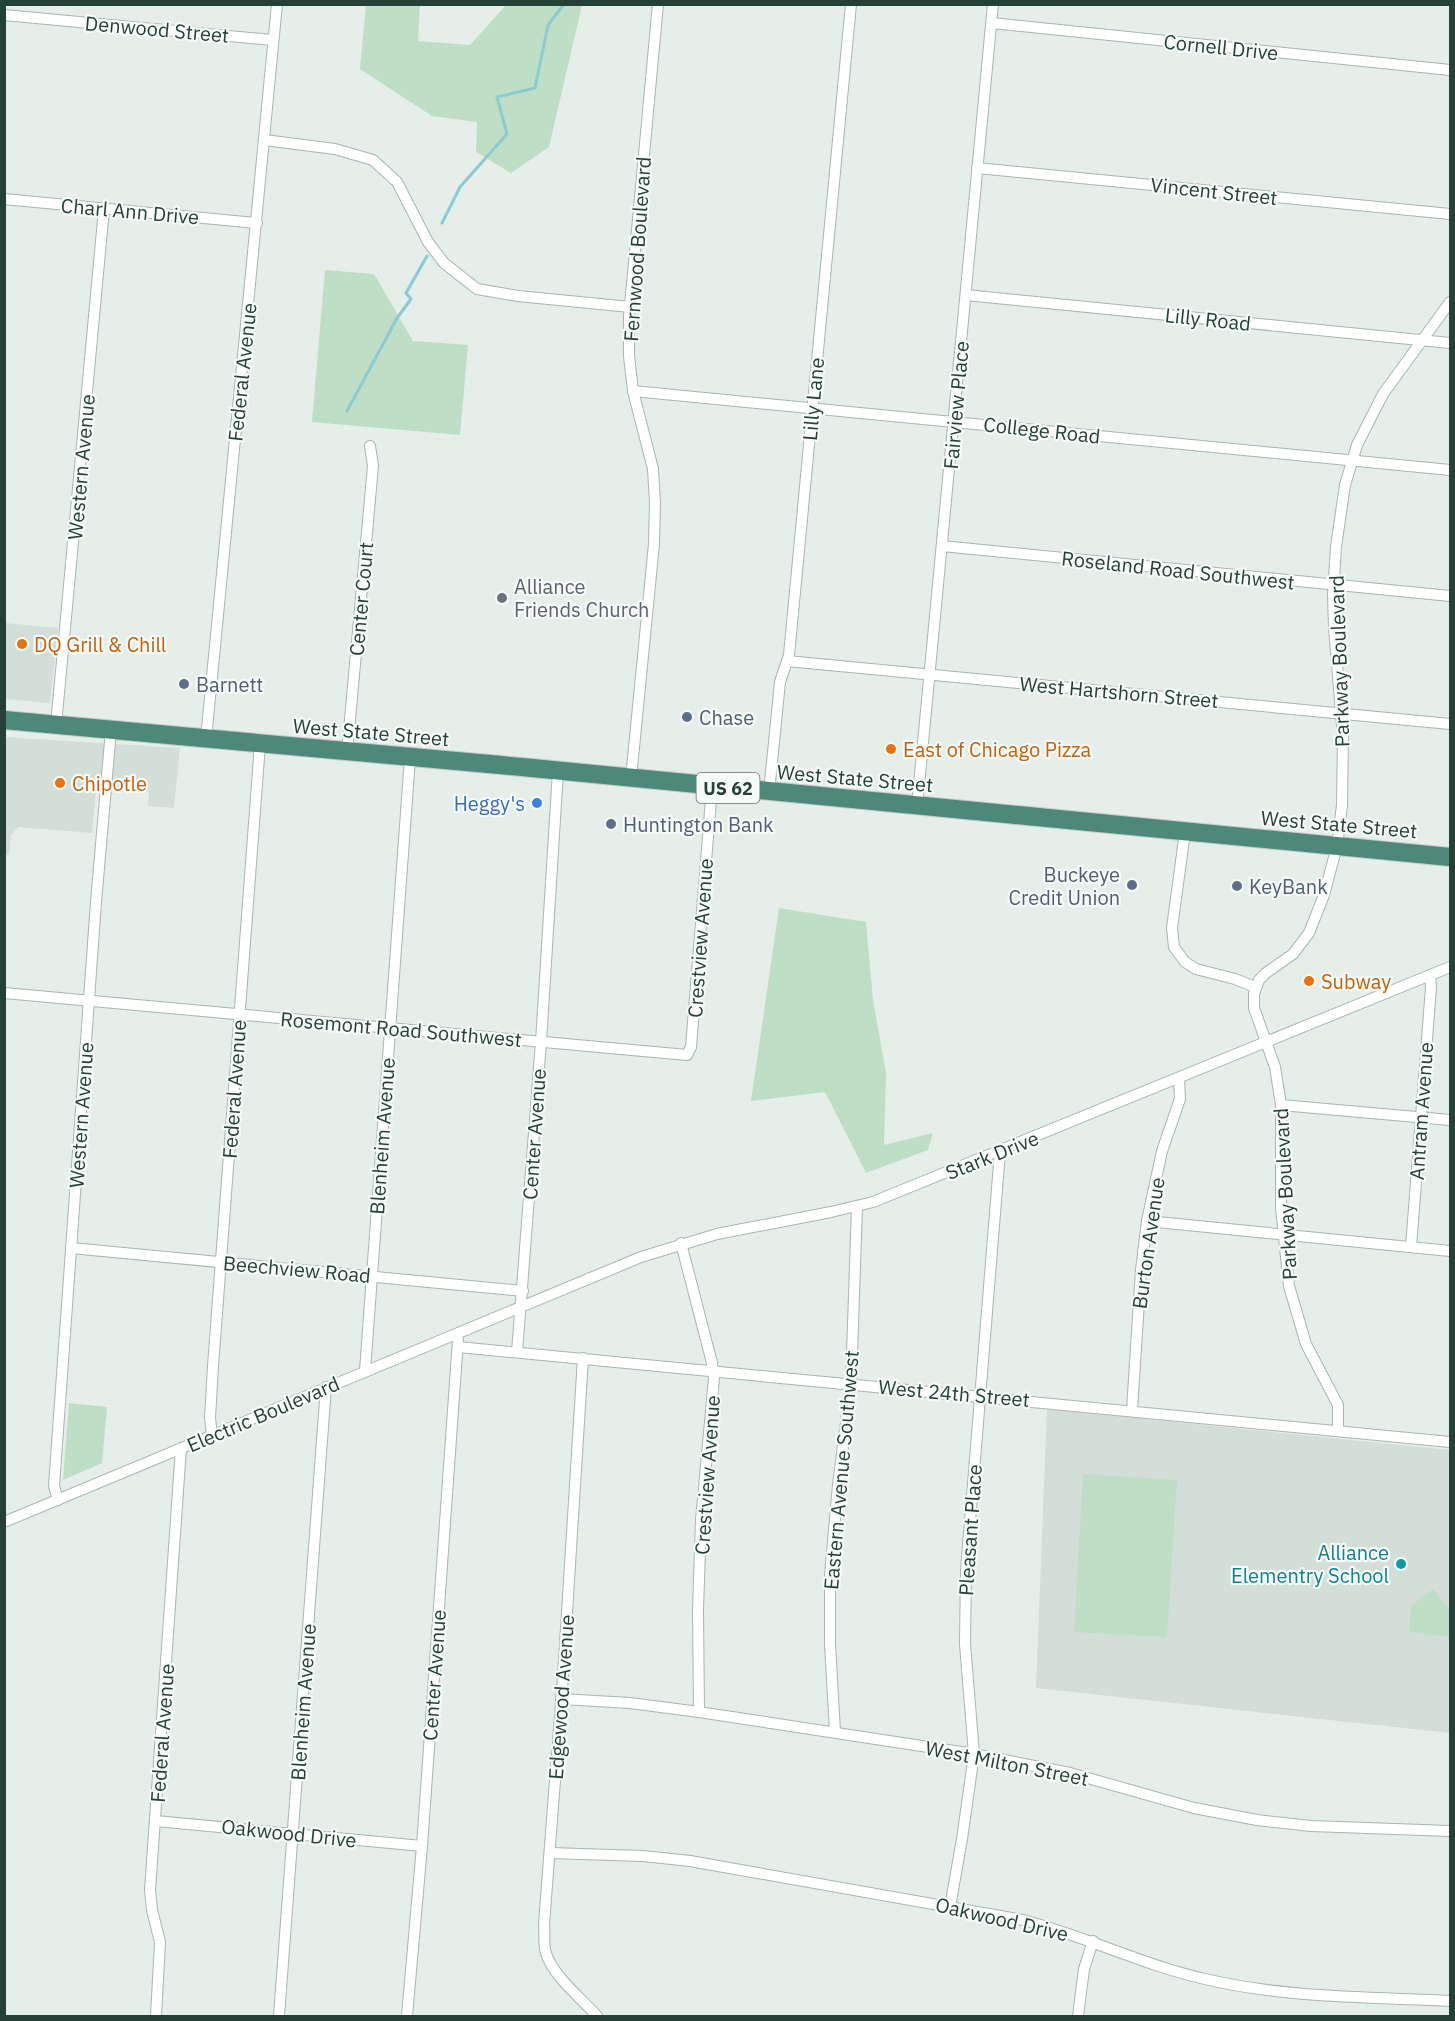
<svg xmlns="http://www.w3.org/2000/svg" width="1455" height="2021" viewBox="0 0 1455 2021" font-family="'IBM Plex Sans',sans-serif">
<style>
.built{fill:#d3ded8}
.green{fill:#bedfc6}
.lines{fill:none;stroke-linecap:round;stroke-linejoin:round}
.stream{stroke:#8ecad2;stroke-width:3}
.minor-casing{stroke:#a7b6b0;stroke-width:12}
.trunk-casing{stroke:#c2cac7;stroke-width:20}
.minor{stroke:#fff;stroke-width:10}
.trunk{stroke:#4d8878;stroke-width:18}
.worship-dot{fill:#6b7280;stroke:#f6faf8;stroke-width:2}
.food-dot{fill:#e8710a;stroke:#f6faf8;stroke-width:2}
.service-dot{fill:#5c6f8a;stroke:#f6faf8;stroke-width:2}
.shop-dot{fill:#3f7fe0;stroke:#f6faf8;stroke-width:2}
.culture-dot{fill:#0f9aa8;stroke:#f6faf8;stroke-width:2}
.labels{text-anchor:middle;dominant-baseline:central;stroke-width:4.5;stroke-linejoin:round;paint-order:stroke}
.shield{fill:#f6faf8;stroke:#637871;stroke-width:1.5}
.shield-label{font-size:18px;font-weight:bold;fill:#244037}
.street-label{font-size:20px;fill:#244037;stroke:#f6faf8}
.worship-label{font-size:20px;fill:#5b616d;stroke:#f6faf8;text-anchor:start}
.food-label{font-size:20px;fill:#c56008;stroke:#f6faf8;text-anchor:start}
.service-label{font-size:20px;fill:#4e5e75;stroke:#f6faf8;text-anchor:start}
.shop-label{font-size:20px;fill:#366cbe;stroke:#f6faf8;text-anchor:end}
.culture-label{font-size:20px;fill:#0d838f;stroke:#f6faf8;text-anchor:end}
</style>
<rect width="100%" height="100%" fill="#e5eee9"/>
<g class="built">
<path d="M5,623l53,5 -8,75 -45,-4z"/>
<path d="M4,737l176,11 -6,60 -26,-2 1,-14 -53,-4 -4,45 -73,-6 -8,8 -2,20h-4z"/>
<path d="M1047,1409l403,41v283l-414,-45z"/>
</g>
<g class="green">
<path d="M366,5h54l-2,36 52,4 36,-40h76l-33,142 -38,26 -35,-21 1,-30 -45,-6 -72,-47z"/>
<path d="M325,270l49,4 39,67 55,4 -8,90 -148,-13z"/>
<path d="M779,908l87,14 7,78 13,73 -2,72 49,-12 -5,17 -62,23 -41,-81 -74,9z"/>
<path d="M69,1403l38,4 -5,56 -39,17z"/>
<path d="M1083,1474l94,6 -10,157 -93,-5z"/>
<path d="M1433,1589l17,21v27l-41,-5 2,-26z"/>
</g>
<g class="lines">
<g class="stream">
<path d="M442,223l18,-36 47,-53 -10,-37 38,-9 13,-63 16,-21"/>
<path d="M347,411l50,-93 14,-19 -5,-6 21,-37"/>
</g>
<g class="minor-casing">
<g id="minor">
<path d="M4,15l269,25"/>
<path d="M992,23l458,47"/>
<path d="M264,140l71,9 38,11 24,22 31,60 16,21 33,26 41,7 112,11"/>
<path d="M977,168l473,46"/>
<path d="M4,199l253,24"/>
<path d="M966,295l484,48"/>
<path d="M633,391l817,79"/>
<path d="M942,546l508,50"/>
<path d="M787,661l663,63"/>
<path d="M56,725l48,-516"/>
<path d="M206,739l71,-735"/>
<path d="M347,752l26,-286 -3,-20"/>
<path d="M631,778l23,-234 1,-41 -2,-34 -20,-78 -4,-35v-40l29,-312"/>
<path d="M769,792l11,-110 9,-27 62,-651"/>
<path d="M917,806l76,-802"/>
<path d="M1185,832l-13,96 2,19 11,15 11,7 39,10 20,8"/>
<path d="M4,993l683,62 4,-8 21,-260"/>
<path d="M1281,1105l169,15"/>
<path d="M1147,1221l303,30"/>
<path d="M681,1243l31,120 2,15 -13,142 -3,90 1,102"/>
<path d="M1411,1247l20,-260 -1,-12"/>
<path d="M71,1248l452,43"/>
<path d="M458,1347l992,95"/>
<path d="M517,1352l24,-310 17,-271"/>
<path d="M583,1358l-20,318 -19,248c1,9 -1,20 2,29 6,22 36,46 51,63"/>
<path d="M365,1371l45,-613"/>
<path d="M1132,1410l9,-140 6,-49 15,-70 18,-52 -1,-21"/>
<path d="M1338,1430v-25l-32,-61 -17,-58 -8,-78v-103l-6,-38 -21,-59v-14l5,-14 7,-7 27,-19 16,-21 15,-38 13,-49 5,-41 1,-68 -9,-109 -1,-34 3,-47 9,-62 12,-40 26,-51 67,-92"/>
<path d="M212,1435l-2,-17 3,-52 47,-622"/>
<path d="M58,1500l-4,-14 42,-584 15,-172"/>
<path d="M4,1522l637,-265 76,-23 114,-22 42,-10 577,-235"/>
<path d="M561,1699l69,4 69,9 275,42 96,19 124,35 63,12 54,6 139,5"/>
<path d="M835,1732l-5,-89v-68l8,-90 13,-102 6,-176"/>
<path d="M156,1821l266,25"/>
<path d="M550,1853l93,3 47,5 333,59c62,16 120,45 182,59 80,19 164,18 245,22"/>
<path d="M950,1907l12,-68 12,-85 -9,-110 1,-74 34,-418"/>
<path d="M156,2016l4,-74 -8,-32 -2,-20 31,-442"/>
<path d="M279,2016l47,-629"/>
<path d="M407,2016l15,-170 36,-506"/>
<path d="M1078,2016l6,-47 9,-28"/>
</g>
</g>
<g class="trunk-casing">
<path id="trunk" d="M4,720l518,47 928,90"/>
</g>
<use href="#minor" class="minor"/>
<use href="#trunk" class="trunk"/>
</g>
<circle class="worship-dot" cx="502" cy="598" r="6"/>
<g class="food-dot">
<circle cx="22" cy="644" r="6"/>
<circle cx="891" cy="749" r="6"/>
<circle cx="60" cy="783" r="6"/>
<circle cx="1309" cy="981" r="6"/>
</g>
<g class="service-dot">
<circle cx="184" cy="684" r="6"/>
<circle cx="687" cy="717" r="6"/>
<circle cx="611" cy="824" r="6"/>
<circle cx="1132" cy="885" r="6"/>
<circle cx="1237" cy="886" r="6"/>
</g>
<circle class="shop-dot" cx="537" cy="803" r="6"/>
<circle class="culture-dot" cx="1401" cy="1564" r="6"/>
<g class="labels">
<rect class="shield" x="696.5" y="773" width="63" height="30" rx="4.5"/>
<g class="shield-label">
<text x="728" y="788">US 62</text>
</g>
<g class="street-label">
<text transform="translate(157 29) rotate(5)">Denwood Street</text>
<text transform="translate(1221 47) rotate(6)">Cornell Drive</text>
<text transform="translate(1214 191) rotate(6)">Vincent Street</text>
<text transform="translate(130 211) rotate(5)">Charl Ann Drive</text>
<text transform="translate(637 249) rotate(-86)">Fernwood Boulevard</text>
<text transform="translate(1208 319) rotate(6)">Lilly Road</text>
<text transform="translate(242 372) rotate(-84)">Federal Avenue</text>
<text transform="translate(813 399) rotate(-85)">Lilly Lane</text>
<text transform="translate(956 405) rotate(-85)">Fairview Place</text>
<text transform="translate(1042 430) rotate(6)">College Road</text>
<text transform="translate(81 467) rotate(-85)">Western Avenue</text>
<text transform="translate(1178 570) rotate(6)">Roseland Road Southwest</text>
<text transform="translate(361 599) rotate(-85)">Center Court</text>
<text transform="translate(1339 661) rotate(-92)">Parkway Boulevard</text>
<text transform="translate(1119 692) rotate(5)">West Hartshorn Street</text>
<text transform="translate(371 732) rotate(5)">West State Street</text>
<text transform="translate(855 778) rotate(5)">West State Street</text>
<text transform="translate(1339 824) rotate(5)">West State Street</text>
<text transform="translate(700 938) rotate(-86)">Crestview Avenue</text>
<text transform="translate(401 1029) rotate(5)">Rosemont Road Southwest</text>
<text transform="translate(234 1089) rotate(-86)">Federal Avenue</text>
<text transform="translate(1421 1111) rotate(-86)">Antram Avenue</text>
<text transform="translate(81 1115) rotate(-86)">Western Avenue</text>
<text transform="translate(534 1134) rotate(-86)">Center Avenue</text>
<text transform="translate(382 1136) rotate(-86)">Blenheim Avenue</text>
<text transform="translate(992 1155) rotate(-22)">Stark Drive</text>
<text transform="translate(1285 1194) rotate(-93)">Parkway Boulevard</text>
<text transform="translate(1148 1243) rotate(-82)">Burton Avenue</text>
<text transform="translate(297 1269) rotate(5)">Beechview Road</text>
<text transform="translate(954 1393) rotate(5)">West 24th Street</text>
<text transform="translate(263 1414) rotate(-23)">Electric Boulevard</text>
<text transform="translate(841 1470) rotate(-85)">Eastern Avenue Southwest</text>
<text transform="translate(707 1475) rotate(-86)">Crestview Avenue</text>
<text transform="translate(970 1530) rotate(-86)">Pleasant Place</text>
<text transform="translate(434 1675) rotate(-86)">Center Avenue</text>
<text transform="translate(561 1697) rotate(-86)">Edgewood Avenue</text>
<text transform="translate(303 1702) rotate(-86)">Blenheim Avenue</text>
<text transform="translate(162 1733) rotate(-86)">Federal Avenue</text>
<text transform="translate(1007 1763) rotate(11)">West Milton Street</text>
<text transform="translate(289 1833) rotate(6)">Oakwood Drive</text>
<text transform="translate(1002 1919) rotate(13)">Oakwood Drive</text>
</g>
<g class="worship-label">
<text x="514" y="586">Alliance<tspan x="514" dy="23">Friends Church</tspan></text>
</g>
<g class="food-label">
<text x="34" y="644">DQ Grill &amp; Chill</text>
<text x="903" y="749">East of Chicago Pizza</text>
<text x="72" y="783">Chipotle</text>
<text x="1321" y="981">Subway</text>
</g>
<g class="service-label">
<text x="196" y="684">Barnett</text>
<text x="699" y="717">Chase</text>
<text x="623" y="824">Huntington Bank</text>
<text x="1120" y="874" text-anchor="end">Buckeye<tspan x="1120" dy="23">Credit Union</tspan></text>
<text x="1249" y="886">KeyBank</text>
</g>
<g class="shop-label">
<text x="525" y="803">Heggy's</text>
</g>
<g class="culture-label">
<text x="1389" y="1552">Alliance<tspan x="1389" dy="23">Elementry School</tspan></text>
</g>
</g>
<rect width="1455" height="2021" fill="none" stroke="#244037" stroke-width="12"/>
</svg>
